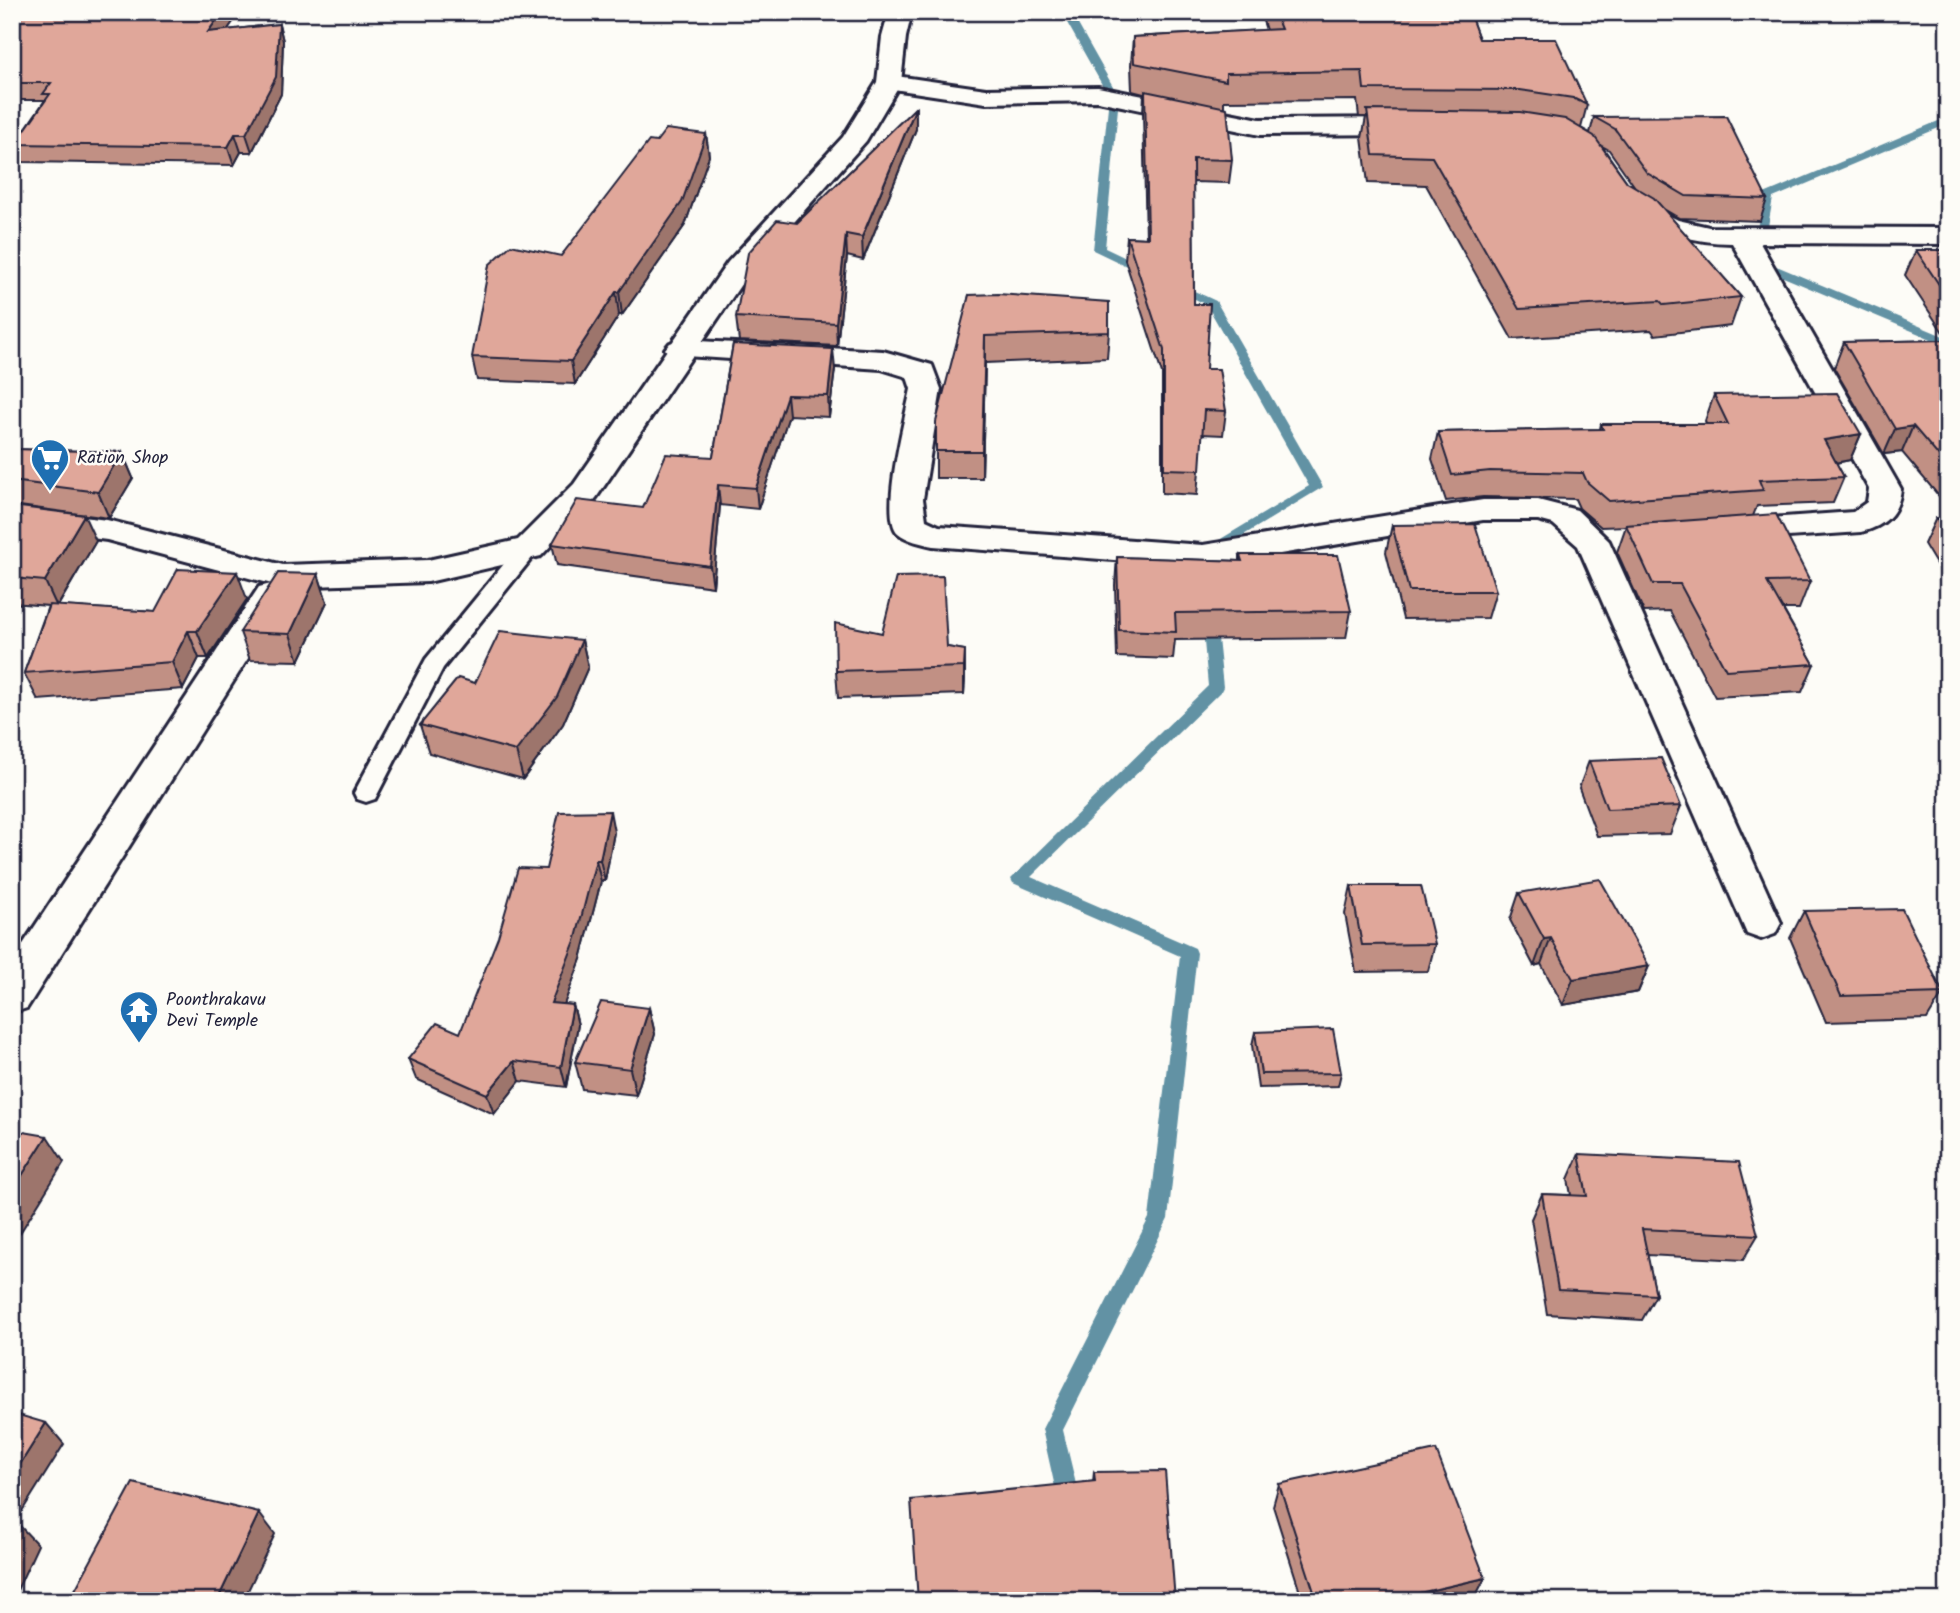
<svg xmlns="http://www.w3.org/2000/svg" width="1960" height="1613" viewBox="0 0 1960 1613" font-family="Kalam,sans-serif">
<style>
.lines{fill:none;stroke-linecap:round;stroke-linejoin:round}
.stream{fill:#6292a4;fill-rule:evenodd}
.lane-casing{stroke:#22223b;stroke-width:6}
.street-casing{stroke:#22223b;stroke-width:6}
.secondary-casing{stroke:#22223b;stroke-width:6}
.lane{fill:#fdfcf7;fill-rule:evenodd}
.street{fill:#fdfcf7;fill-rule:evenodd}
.secondary{fill:#fdfcf7;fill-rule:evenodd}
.wall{fill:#c19084;stroke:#22223b;stroke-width:2;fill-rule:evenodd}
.shaded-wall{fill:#9d756c;stroke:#22223b;stroke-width:2}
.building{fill:#e0a79a;stroke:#22223b;stroke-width:2}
.labels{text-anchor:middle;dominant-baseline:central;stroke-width:5;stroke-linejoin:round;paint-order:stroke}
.poi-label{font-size:18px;fill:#22223b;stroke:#fdfcf7;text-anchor:start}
</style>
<rect width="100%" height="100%" fill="#fdfcf7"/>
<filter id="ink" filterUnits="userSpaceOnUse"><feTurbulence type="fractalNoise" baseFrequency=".0143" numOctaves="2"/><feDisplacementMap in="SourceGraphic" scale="14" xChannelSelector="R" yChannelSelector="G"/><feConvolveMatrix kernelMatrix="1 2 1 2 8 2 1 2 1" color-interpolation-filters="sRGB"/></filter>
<g filter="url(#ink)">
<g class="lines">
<g class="stream">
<path d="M1061,12h10l48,85 -14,151 42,20v4h-8l-46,-22 16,-153z"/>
<path d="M1948,117v7l-175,74 -11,62 186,78v8l-196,-82 -2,-2 14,-68z"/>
<path d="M1175,282l41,19 107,186 -114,69 -7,-4 2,-3 105,-63 -102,-181 -36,-18 -2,-2z"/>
<path d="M1209,614l7,5 7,68 -2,4 -190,186 164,71 2,5 -29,266 -105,211 18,75 -3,7 -8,4 -8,-4 -3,-7 -17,-76 107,-211 31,-262 -167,-73 -2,-4 197,-193 -6,-67z"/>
</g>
<g class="lane-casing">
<path id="lane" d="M529,541l11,7 -97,120 -68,131 -9,3 -9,-3 -3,-6 72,-134 95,-116z"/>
</g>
<g class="street-casing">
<g id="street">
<path d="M889,75l97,14 112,-2 162,32 158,-1 9,3 4,5 -4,5 -9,3 -158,1 -162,-34 -112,2 -106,-16 -3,-5 3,-5z"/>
<path d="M1633,197l45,23 31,7 239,1v16l-188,-1 141,246c-3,25 -16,37 -40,43l-131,9 -12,-3 -5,-7 5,-7 12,-3 123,-9 14,-10 2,-13 -137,-246c-41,0 -73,-12 -108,-32l-4,-6 4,-6z"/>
<path d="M680,340l203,11 49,14 9,24 -18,110 3,21 13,6 264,19 280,-45h55l39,10 32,31 172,382 -6,11 -14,5 -14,-5 -169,-388 -25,-22 -15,-4h-55l-280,47 -270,-21c-10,-2 -27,-6 -35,-13 -19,-17 8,-119 13,-144l-4,-12 -26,-8 -211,-14 -5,-6 5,-6z"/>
<path d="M271,584l12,3 5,8 -261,413 -15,5v-52l247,-374z"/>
</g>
</g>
<g class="secondary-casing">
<path id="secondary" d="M889,12h23l-6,25 -5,45 -35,59 -118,133 -152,224 -55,58 -113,26 -145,5 -176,-47 -95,-12v-20l95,12 176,45 145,-5 90,-20 56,-56 154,-222 115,-125 34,-55 5,-45z"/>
</g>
<use href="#lane" class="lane"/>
<use href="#street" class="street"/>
<use href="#secondary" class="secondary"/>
</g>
<g class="wall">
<path d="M12,12h228l-13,18 52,-6 4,17 -2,53 -29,58h-11l-7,13 -212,-3 -7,-18 30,-44h-33z"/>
<path d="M634,12h56l-1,2 -55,-1z"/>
<path d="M1264,12h205l10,27 108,66 -6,23 9,5 4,-16 173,82 -7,22 -81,-3 -17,-10 79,89 -10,29 -76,9 -4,-5 -139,9 -86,-154 -58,-2 -6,-45 4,-21h-7l-2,-17 -133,1v6l8,53 -3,23 -36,-1 1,122 12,65 20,42 -3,24 -21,-1 -5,61 -35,-2v-119l-37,-114 2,-23 19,1 -3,-125 1,-19 -12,-3 -1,-26 2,-28 133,-7 -3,-9zM1602,146l7,4 26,37 -8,-5z"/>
<path d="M916,107v22l-53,131 -16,-4 -10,90 -98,-5 -3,-24 61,-94z"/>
<path d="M706,134l3,22 -24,69 -63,90h-3l-44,69 -98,-4 -5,-23 89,-101 95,-114z"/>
<path d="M1916,250h32v90l-43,-65z"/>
<path d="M969,295l140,37 -2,26 -122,5 -3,115h-46v-27z"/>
<path d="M1948,340v167l-46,-55 -18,2 -50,-86 10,-26z"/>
<path d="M733,344l102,25 -6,48 -40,-2 -31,94 -38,-4 -7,82 -156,-22 -5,-21 91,-36 70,-51z"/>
<path d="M1714,395l147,39 -11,26 -14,3 8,14 -11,26 -76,3 -4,10 57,65 -11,28h-16l31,55 -12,28 -87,5 -45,-86 -26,1 -27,-60 9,-26 -25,1 -22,-19 -4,-9 -92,-2 -37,4 -14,-42 6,-27 162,-3 1,-5h105l-1,-3z"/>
<path d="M12,449l110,3 11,26 -24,40 -97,-13z"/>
<path d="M12,506l84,35 -38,65 97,6 92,-13 -39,59h-9l-16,31 -145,11 -14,-27 24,-67 -36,-3z"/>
<path d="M1936,518h12v66l-24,-40z"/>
<path d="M1392,525l104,66 -8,27 -85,1 -17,-67z"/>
<path d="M1240,555l111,56 -5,27 -171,2 -2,19 -56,-2 -2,-72 2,-28 123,4z"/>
<path d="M318,574l9,28 -28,59 -49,-1 -10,-28z"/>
<path d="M582,640l6,27 -25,57 -40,55 -94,-26 -9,-28 55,-42z"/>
<path d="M947,647l18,3v28l-1,16 -126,4 -2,-27z"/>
<path d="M1589,761l92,45 -11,28 -73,2 -18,-48z"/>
<path d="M614,832l-9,49h-4l-20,78 -17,45 9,1 5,20 -12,62 -46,-6 -26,33 -78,-35 -8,-20 52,-26z"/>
<path d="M1351,886l84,58 -7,27 -72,1 -11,-58z"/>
<path d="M1519,893l130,73 -11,26 -75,13 -22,-41 -7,2 -24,-46z"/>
<path d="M1804,911l139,82 -16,26 -101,3 -36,-84z"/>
<path d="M649,1008l6,26 -19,61 -54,-6 -7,-27z"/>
<path d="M1255,1032l86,41 -3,13 -80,2 -6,-43z"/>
<path d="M1579,1154l179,81 -15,25 -96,-5 9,40 -14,25 -95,-6 -16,-95 11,-25 29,1 -3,-16z"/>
<path d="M1094,1472l81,129h-257l175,-119z"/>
<path d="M1279,1484l195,115 -9,2h-162l-30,-95z"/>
</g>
<g class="shaded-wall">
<path d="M222,12h18l-26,37 -6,-17z"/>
<path d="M279,24l4,17 -2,53 -29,58 -6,-18z"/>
<path d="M916,107v22l-53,131 -1,-23z"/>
<path d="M235,134l6,18 -7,13 -6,-18z"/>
<path d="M706,134l3,22 -24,69 -63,90 -3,-23z"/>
<path d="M846,234l1,22 -10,90 -1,-23z"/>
<path d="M616,292l3,23 -44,69 -4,-23z"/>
<path d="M985,336v27l-3,115v-27z"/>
<path d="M833,349l2,20 -6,48 -1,-21z"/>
<path d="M787,395l2,20 -31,94 -2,-21z"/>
<path d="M1913,426l-11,26 -18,2 11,-25z"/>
<path d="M1861,434l-11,26 -37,7 11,-27z"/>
<path d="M122,452l11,26 -24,40 -11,-26z"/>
<path d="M718,485l2,20 -7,82 -3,-21z"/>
<path d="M84,515l12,26 -39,66 -12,-26z"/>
<path d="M237,572l10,27 -39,59 -11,-27z"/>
<path d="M318,574l9,28 -28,59 -9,-27z"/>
<path d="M188,631l11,27 -16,31 -11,-27z"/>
<path d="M582,640l6,27 -25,57 -40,55 -7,-28z"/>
<path d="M965,650v28l-1,16v-27z"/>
<path d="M610,811l4,21 -9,49 -5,-21z"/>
<path d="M596,860l5,21 -20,78 -24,64 -6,-20z"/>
<path d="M1551,938l-10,26 -7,2 10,-27z"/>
<path d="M1649,966l-11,26 -75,13 10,-26z"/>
<path d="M573,1005l5,20 -12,62 -5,-20z"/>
<path d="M649,1008l6,26 -19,61 -6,-26z"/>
<path d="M514,1061l6,20 -26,33 -7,-20z"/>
<path d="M47,1136l17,26 -52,84v-55z"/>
<path d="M46,1423l18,21 -52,83v-50z"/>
<path d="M259,1513l16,21 -32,67h-26z"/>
<path d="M19,1525l19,20 -26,56v-61z"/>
<path d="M1485,1578l-11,21 -9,2h-81z"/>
</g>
<g class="building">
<path d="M12,12h210l-14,20 71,-8 -3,53 -30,57h-11l-7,13 -213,-3 35,-50h-7l8,-11h-39z"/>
<path d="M1274,12h195l10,27h77l31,66 -14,-7 -53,-8 -156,-1 -2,-18 -136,2v8l-92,-18 -1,-26 148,-8z"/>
<path d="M1145,91l82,17 5,52 -39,-1 1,145h16l-4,65h13l7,42 -22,-1 -4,60 -36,-1v-119l-37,-113 21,1z"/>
<path d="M916,107l-54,130 -16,-3 -10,89 -100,-6 12,-64 29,-33 20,3z"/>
<path d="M1367,110l153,2 45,7 29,17 33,46 27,16 87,99 -77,8 -4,-4 -141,8 -87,-152 -59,-2z"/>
<path d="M1726,116l41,83 -81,-3 -39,-23 -32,-44 -21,-12z"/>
<path d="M666,129l40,5 -24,68 -63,90h-3l-45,69 -99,-4 17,-92 22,-20 50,11 88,-115 7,1z"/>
<path d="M1916,250h32v48z"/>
<path d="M998,294l111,8v30l-124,4 -3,115h-46v-29l33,-127z"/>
<path d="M1948,340v127l-35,-41 -18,3 -51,-87z"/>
<path d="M733,344l100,5 -5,47 -41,-1 -31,93 -38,-3 -8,81 -158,-22 25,-44 66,8 23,-54 47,3z"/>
<path d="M1837,393l24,41 -37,6 20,37 -85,3 4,10 -154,11 -22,-19 -4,-9 -93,-2 -38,4 -14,-43 165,-3 -2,-5h127l-14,-29z"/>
<path d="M12,449l110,3 -24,40 -86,-11z"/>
<path d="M12,506l72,9 -39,66 -33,-3z"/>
<path d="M1776,514l34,67 -43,1 47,82 -88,6 -46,-86h-27l-27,-59z"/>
<path d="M1936,518h12v19z"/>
<path d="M1475,524l21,67h-87l-17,-66z"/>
<path d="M1240,555h98l13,56 -176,2 1,19 -57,-2 -2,-73 125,4z"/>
<path d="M178,569l59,3 -40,59h-9l-16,31 -148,11 25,-68 106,7z"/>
<path d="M278,573l40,1 -28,60 -50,-2z"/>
<path d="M943,576l4,71 18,3 -1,17 -128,4 -1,-48 47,10 14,-56z"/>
<path d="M500,631l82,9 -25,57 -41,54 -96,-26 38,-47 17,5z"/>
<path d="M1661,758l20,48 -74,3 -18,-48z"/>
<path d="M610,811l-10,49h-4l-20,78 -25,65 22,2 -12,62 -47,-6 -27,33 -79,-35 29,-36 23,10 38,-96 20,-69 28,1 13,-57z"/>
<path d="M1600,879l49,87 -76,13 -22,-41 -7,1 -25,-46z"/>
<path d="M1351,886h70l14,58 -73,1z"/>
<path d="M1902,909l41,84 -102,3 -37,-85z"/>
<path d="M601,1002l48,6 -19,61 -55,-7z"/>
<path d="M1333,1029l8,44 -80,1 -6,-42z"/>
<path d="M12,1130l35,6 -35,55z"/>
<path d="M1579,1154l160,8 19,73 -116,-6 14,66 -98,-5 -16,-96 45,2z"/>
<path d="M12,1413l34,10 -34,54z"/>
<path d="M1436,1450l49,128 -101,23h-67l-38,-117z"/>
<path d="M1165,1471l10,130h-73l-1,-8 -78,8h-105l-7,-101 184,-19 -1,-9z"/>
<path d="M133,1483l126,30 -42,88h-148z"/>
<path d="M12,1524l7,1 -7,15z"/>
</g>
</g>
<defs>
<g id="supermarket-pin" transform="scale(2.0125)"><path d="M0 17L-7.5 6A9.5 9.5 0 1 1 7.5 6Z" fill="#1f6fb2" stroke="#fdfcf7"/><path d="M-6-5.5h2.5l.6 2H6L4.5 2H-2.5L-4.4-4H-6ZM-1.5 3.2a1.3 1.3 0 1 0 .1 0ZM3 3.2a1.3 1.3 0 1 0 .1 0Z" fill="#fff"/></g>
<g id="temple-pin" transform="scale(2.0125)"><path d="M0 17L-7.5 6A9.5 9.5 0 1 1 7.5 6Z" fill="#1f6fb2" stroke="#fdfcf7"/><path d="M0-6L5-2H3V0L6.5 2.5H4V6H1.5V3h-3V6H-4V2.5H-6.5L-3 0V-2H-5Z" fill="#fff"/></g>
</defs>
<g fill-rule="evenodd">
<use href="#supermarket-pin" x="50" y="458"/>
<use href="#temple-pin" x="139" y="1010"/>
</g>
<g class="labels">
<g class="poi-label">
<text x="77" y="458">Ration Shop</text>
<text x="166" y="1000">Poonthrakavu<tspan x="166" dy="21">Devi Temple</tspan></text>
</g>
</g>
<rect width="1960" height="1613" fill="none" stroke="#fdfcf7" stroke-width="42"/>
<rect x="21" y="21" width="1918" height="1571" fill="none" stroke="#22223b" stroke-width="2.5" filter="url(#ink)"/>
</svg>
